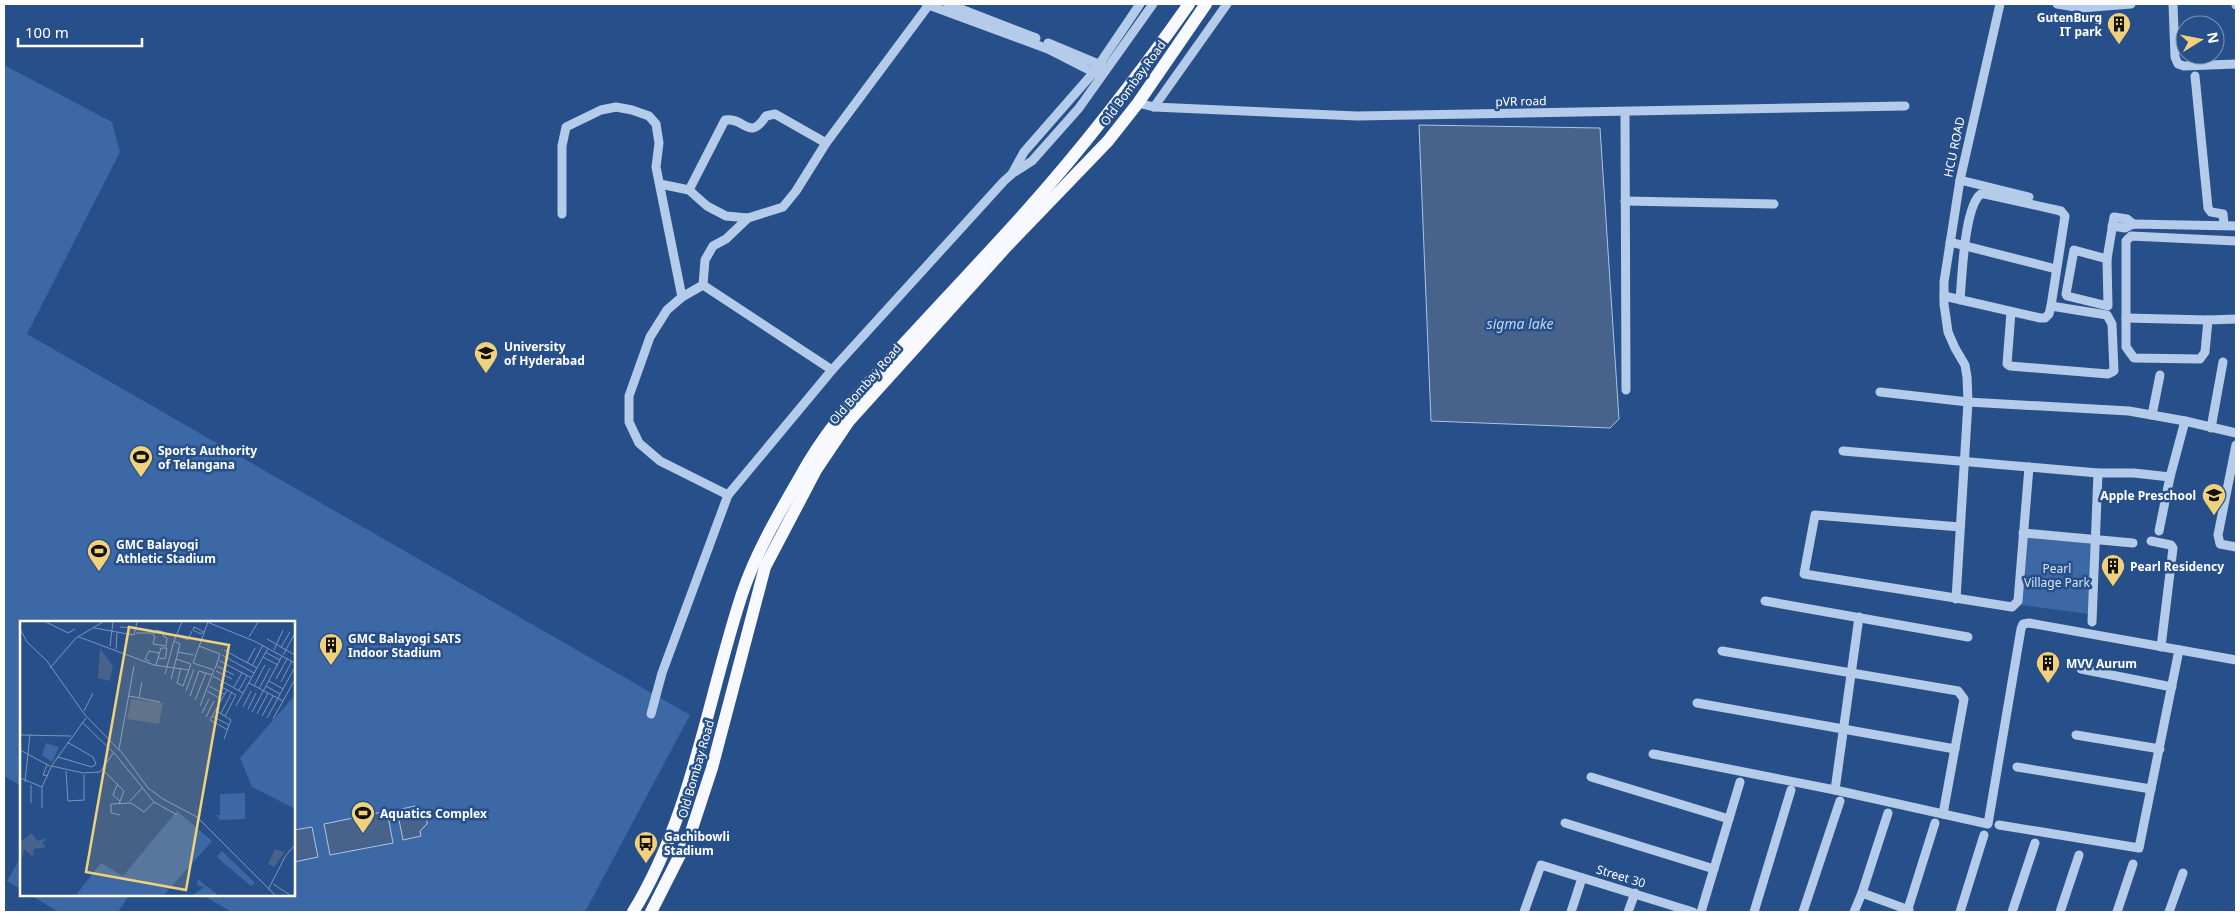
<svg xmlns="http://www.w3.org/2000/svg" width="2240" height="916" viewBox="0 0 2240 916" font-family="'Noto Sans',sans-serif">
<style>
.green{fill:#3c68a5}
.water{fill:#47638c;stroke:#a9c5e9}
.lines{fill:none;stroke-linecap:round;stroke-linejoin:round}
.minor{stroke:#b4cbe9;stroke-width:9}
.major{stroke:#f7f9fe;stroke-width:12}
.labels{text-anchor:middle;dominant-baseline:central;stroke-width:5;stroke-linejoin:round;paint-order:stroke}
.poi-label{font-size:12px;font-weight:bold;fill:#fff;stroke:#274f89;text-anchor:start}
.street-label{font-size:12px;fill:#fff;stroke:#274f89}
.park-label{font-size:12px;fill:#d8e5f7;stroke:#274f89}
.water-label{font-size:14px;font-style:italic;fill:#c0d5f0;stroke:#274f89}
.inset-road{fill:none;stroke:#7d95b8;stroke-width:1}
.view{fill:#f1d27a;fill-opacity:0.15;stroke:#f1d27a;stroke-width:2.5}
.inset-edge{fill:none;stroke:#fff;stroke-width:2.5}
</style>
<rect width="100%" height="100%" fill="#274f89"/>
<g class="green">
<path d="M4,65l108,57 8,30 -93,182 663,381 -105,197h-353l-30,-17h92v-273h-273v164l-17,-10z"/>
<path d="M2027,538l66,6 -5,70 -67,-9z"/>
<path d="M21,857v32l-14,-8z"/>
<path d="M30,895h99l-11,17h-59z"/>
</g>
<g class="water">
<path d="M1419,125l181,3 19,291 -9,9 -179,-7z"/>
<path d="M415,806l1,6h5l6,6v6l-7,7 1,5 -18,4 -6,-30z"/>
<path d="M387,811l6,32 -63,12 -6,-31z"/>
<path d="M312,827l6,30 -24,5v-32z"/>
</g>
<g class="lines">
<g class="minor">
<path d="M926,4l122,45 49,25"/>
<path d="M948,4l88,34"/>
<path d="M2057,4l24,4 50,-4"/>
<path d="M2173,4l2,53 3,7 6,2 52,-2"/>
<path d="M2236,4v1"/>
<path d="M1048,43l55,23"/>
<path d="M2195,76l13,132 3,4 12,2 1,11"/>
<path d="M1138,103l16,4 203,9 548,-10"/>
<path d="M1154,107l73,-103"/>
<path d="M1625,112l1,278"/>
<path d="M1013,172l11,-20 70,-80 46,-68"/>
<path d="M1960,180l69,17"/>
<path d="M660,184l29,6 18,16 19,10 22,2 35,-11 13,-16 30,-48 102,-137"/>
<path d="M689,190l36,-70c20,-3 24,22 41,-4l9,-2 51,29"/>
<path d="M1625,201l149,3"/>
<path d="M562,214v-68l4,-19 35,-17 15,-3 16,3 17,6 7,8 3,19 -3,24 26,130 -15,13 -17,27 -21,59v26l10,21 21,18 68,34"/>
<path d="M2112,226l13,2 8,-4 103,2"/>
<path d="M2236,241l-105,-5 -5,5v106l8,11 66,1 5,-7 3,-32 28,-1"/>
<path d="M1950,242l106,27"/>
<path d="M2074,250l33,9 1,47 -41,-10 -1,-2z"/>
<path d="M2107,259l7,-42 13,2 6,5"/>
<path d="M703,285l129,85"/>
<path d="M1944,296l96,22h5l4,-4 2,-8 56,9 5,9 2,47 -6,3 -98,-8 -3,-2 4,-52"/>
<path d="M682,297l21,-12 2,-25 8,-14 13,-7 22,-21"/>
<path d="M1960,300c2,-21 4,-94 21,-106h4l76,17 4,5 -14,90"/>
<path d="M2126,318l82,2"/>
<path d="M1880,392l88,10 161,9 56,10"/>
<path d="M2152,415l8,-40"/>
<path d="M2211,428l12,-66"/>
<path d="M2236,445l-18,90 2,9 16,3"/>
<path d="M1843,451l255,22h36l36,4 15,-56 51,12"/>
<path d="M1960,527l-145,-12 -11,59 208,33 6,-6 11,-134"/>
<path d="M2159,531l11,-54"/>
<path d="M2023,533l110,10"/>
<path d="M2151,541l20,4 2,3 -12,99"/>
<path d="M1956,599l12,-197 -1,-25 -2,-12 -10,-17 -7,-16 -4,-28v-22l16,-102 40,-176"/>
<path d="M1765,601l203,36"/>
<path d="M2092,622l6,-149"/>
<path d="M1722,651l236,40 6,8 -21,115"/>
<path d="M2081,669l91,18"/>
<path d="M1697,703l258,46"/>
<path d="M651,714l11,-41 66,-178 104,-125 172,-189 9,-8 19,-12 47,-53 74,-104"/>
<path d="M2076,735l84,14"/>
<path d="M1653,754l182,36 153,34 33,-195 2,-5 6,-1 207,37"/>
<path d="M2017,767l134,22"/>
<path d="M1591,777l138,42"/>
<path d="M1835,790l24,-173"/>
<path d="M1565,823l149,46"/>
<path d="M1999,825l140,23 40,-198"/>
<path d="M1862,893l26,-80"/>
<path d="M1524,912l17,-47 152,47"/>
<path d="M1571,912l11,-34"/>
<path d="M1628,912l7,-19"/>
<path d="M1701,912l39,-130"/>
<path d="M1754,912l37,-122"/>
<path d="M1803,912l37,-111"/>
<path d="M1854,912l8,-19 47,17"/>
<path d="M1907,912l28,-89"/>
<path d="M1960,912l24,-77"/>
<path d="M2012,912l23,-69"/>
<path d="M2060,912l19,-57"/>
<path d="M2117,912l16,-48"/>
<path d="M2169,912l14,-39"/>
</g>
<g class="major">
<path d="M633,912c59,-96 74,-212 109,-318 15,-45 42,-89 66,-131 25,-42 58,-78 91,-114 43,-47 87,-93 129,-140 58,-65 111,-134 161,-205"/>
<path d="M651,912l39,-77 22,-67 53,-201 51,-97 33,-49 158,-175 101,-105 30,-38 68,-99"/>
</g>
</g>
<defs>
<g id="building-pin" transform="scale(1.25)"><path d="M0 17L-7.5 6A9.5 9.5 0 1 1 7.5 6Z" fill="#f1d27a" stroke="#274f89"/><path d="M-4-6H4V6H1V3H-1V6H-4ZM-2.5-4.3h1.7v1.8h-1.7ZM.8-4.3h1.7v1.8H.8ZM-2.5-1h1.7V.8h-1.7ZM.8-1h1.7V.8H.8Z" fill="#111"/></g>
<g id="university-pin" transform="scale(1.25)"><path d="M0 17L-7.5 6A9.5 9.5 0 1 1 7.5 6Z" fill="#f1d27a" stroke="#274f89"/><path d="M0-5L7-2L0 1L-7-2ZM-4 1L0 2.5L4 1V4Q0 6-4 4Z" fill="#111"/></g>
<g id="stadium-pin" transform="scale(1.25)"><path d="M0 17L-7.5 6A9.5 9.5 0 1 1 7.5 6Z" fill="#f1d27a" stroke="#274f89"/><path d="M0-5a6.5 5 0 1 0 0 10a6.5 5 0 1 0 0-10ZM-3.5-1.8h7v3.6h-7Z" fill="#111"/></g>
<g id="school-pin" transform="scale(1.25)"><path d="M0 17L-7.5 6A9.5 9.5 0 1 1 7.5 6Z" fill="#f1d27a" stroke="#274f89"/><path d="M0-5L7-2L0 1L-7-2ZM-4 1L0 2.5L4 1V4Q0 6-4 4Z" fill="#111"/></g>
<g id="bus-pin" transform="scale(1.25)"><path d="M0 17L-7.5 6A9.5 9.5 0 1 1 7.5 6Z" fill="#f1d27a" stroke="#274f89"/><path d="M-5-6H5V4H4V6H2V4H-2V6H-4V4H-5ZM-3.5-4V0h7V-4ZM-3.5 1.2v1.5H-2V1.2ZM2 1.2v1.5H3.5V1.2Z" fill="#111"/></g>
</defs>
<g fill-rule="evenodd">
<use href="#building-pin" x="2119" y="24"/>
<use href="#university-pin" x="486" y="353"/>
<use href="#stadium-pin" x="141" y="457"/>
<use href="#school-pin" x="2214" y="495"/>
<use href="#stadium-pin" x="99" y="551"/>
<use href="#building-pin" x="2113" y="566"/>
<use href="#building-pin" x="331" y="645"/>
<use href="#building-pin" x="2048" y="663"/>
<use href="#stadium-pin" x="363" y="813"/>
<use href="#bus-pin" x="646" y="843"/>
</g>
<g class="labels">
<g class="poi-label">
<text x="2102" y="17" text-anchor="end">GutenBurg<tspan x="2102" dy="14">IT park</tspan></text>
<text x="504" y="346">University<tspan x="504" dy="14">of Hyderabad</tspan></text>
<text x="158" y="450">Sports Authority<tspan x="158" dy="14">of Telangana</tspan></text>
<text x="2196" y="495" text-anchor="end">Apple Preschool</text>
<text x="116" y="544">GMC Balayogi<tspan x="116" dy="14">Athletic Stadium</tspan></text>
<text x="2130" y="566">Pearl Residency</text>
<text x="348" y="638">GMC Balayogi SATS<tspan x="348" dy="14">Indoor Stadium</tspan></text>
<text x="2066" y="663">MVV Aurum</text>
<text x="380" y="813">Aquatics Complex</text>
<text x="664" y="836">Gachibowli<tspan x="664" dy="14">Stadium</tspan></text>
</g>
<g class="street-label">
<text transform="translate(1133 83) rotate(-54)">Old Bombay Road</text>
<text transform="translate(1521 101) rotate(-1)">pVR road</text>
<text transform="translate(1954 147) rotate(-78)">HCU ROAD</text>
<text transform="translate(865 384) rotate(-49)">Old Bombay Road</text>
<text transform="translate(696 769) rotate(-74)">Old Bombay Road</text>
<text transform="translate(1621 876) rotate(17)">Street 30</text>
</g>
<g class="park-label">
<text x="2057" y="568">Pearl<tspan x="2057" dy="14">Village Park</tspan></text>
</g>
<g class="water-label">
<text x="1520" y="323">sigma lake</text>
</g>
</g>
<g transform="translate(20 621)">
<rect width="275" height="275" fill="#274f89"/>
<path d="M275,74v114l-43,-22 -12,-29zM26,122l13,4 -7,15 -10,-7zM225,172v26l-25,1 -4,-5h4v-21zM157,190l35,30 -48,54h-88l25,-32 22,13zM202,230l33,32 -4,3 -31,-26 -3,-4zM178,258l7,6 13,10h-25l11,-8 -7,-2z" fill="#3c68a5"/>
<path d="M80,27l13,18 -3,15 -12,-3zM111,78l32,4 -4,21 -32,-5zM12,212l5,8 10,-3 -5,5 4,4 -12,2 -1,8 -9,-8 -2,9 -2,-16zM255,228l10,3 -11,15 -6,-3z" fill="#47638c"/>
<path class="inset-road" d="M26,1l22,11 7,-4M187,1l47,19 41,22M100,6l16,1M74,7l40,7 3,-13M0,8l7,13 20,19 38,54 38,39 25,34 15,11 34,18 78,78M183,11l-2,2 -8,-4 1,-3 10,5M116,12h17M156,14l12,5 4,-9M133,15l3,-6 8,2 -1,4 4,2 -1,8 -13,-2 2,-8M59,16l75,28 35,5M229,16l9,-15M247,18l28,16M90,25l3,-24M179,25l21,8 -5,15M261,26l9,-15M96,28l1,-16M204,29l33,18M254,29l9,-20M158,31l16,3M245,31l15,8M104,32l3,-19M202,34l32,18M263,34l12,-22M243,36l15,8M156,38l15,5 -8,22 -6,-3 4,-15M129,40l-4,-2 4,-8 10,2M200,40l32,17M227,42l8,-15M136,44l5,-17h6l-2,11 -6,-1M197,45l17,9M232,45l11,-21M30,47l26,-30 27,-16M196,50l16,8M145,53l9,-33M193,55l30,17M151,58l9,-35 -6,-3 8,-19M256,58l11,-20M202,60l-2,5 16,9 -11,21M249,60l14,8M261,61l11,-21M229,62l34,18M189,65l15,8M234,65l11,-21M246,65l14,8M214,66l8,-14M239,68l11,-21M207,69l-17,30 18,10M219,69l8,-14M166,70l8,-22M187,70l14,8M109,75l31,6M170,75l9,-25 13,4M119,77l3,-16M175,79l11,-27M180,85l14,-36 -21,-7 15,-41M216,85l32,-58M223,86l8,-16M228,88l8,-16M195,89l16,10 -7,19M64,90l9,-18M232,91l30,-56M182,92l7,-14M201,92l11,-21M237,93l11,-21M192,95l17,9M242,95l11,-20M186,96l8,-16M247,97l28,-51M253,98l21,-38M62,101l33,32 39,48 23,13M0,114l51,1M99,128l15,-83M0,129l30,16M0,135l1,-34M38,136l34,10 4,-3 -3,-7 -26,-15M27,144l-4,10 5,1M32,145l31,7 17,-1 14,-20M46,150l2,30 16,-1v-25M84,150l20,20 -5,13M0,157l22,9M5,161l5,-48M97,164l-4,10 7,6M110,180l12,-13M11,182v-18M22,187v-21l10,-22 34,-47M100,194l-9,-2v-9l20,-1 13,9 10,-10M253,263l17,11M248,269l18,-35 9,-10"/>
<path class="view" d="M109,6l100,18 -43,245 -100,-18z"/>
<rect width="275" height="275" class="inset-edge"/>
</g>
<rect width="2240" height="916" fill="none" stroke="#ffffff" stroke-width="10"/>
<g transform="translate(2200 40) rotate(80)"><circle r="24" fill="#274f89" stroke="#7d95b8"/>
<path d="M0-4L9 19L0 12L-9 19Z" fill="#f1d27a"/>
<text y="-8" font-size="14" font-weight="bold" text-anchor="middle" fill="#ffffff">N</text>
</g>
<path d="M18 38v8h124v-8" fill="none" stroke="#ffffff" stroke-width="2.5"/>
<text x="25" y="38" font-size="15" fill="#ffffff" stroke="#274f89" stroke-width="4" paint-order="stroke">100 m</text>
</svg>
